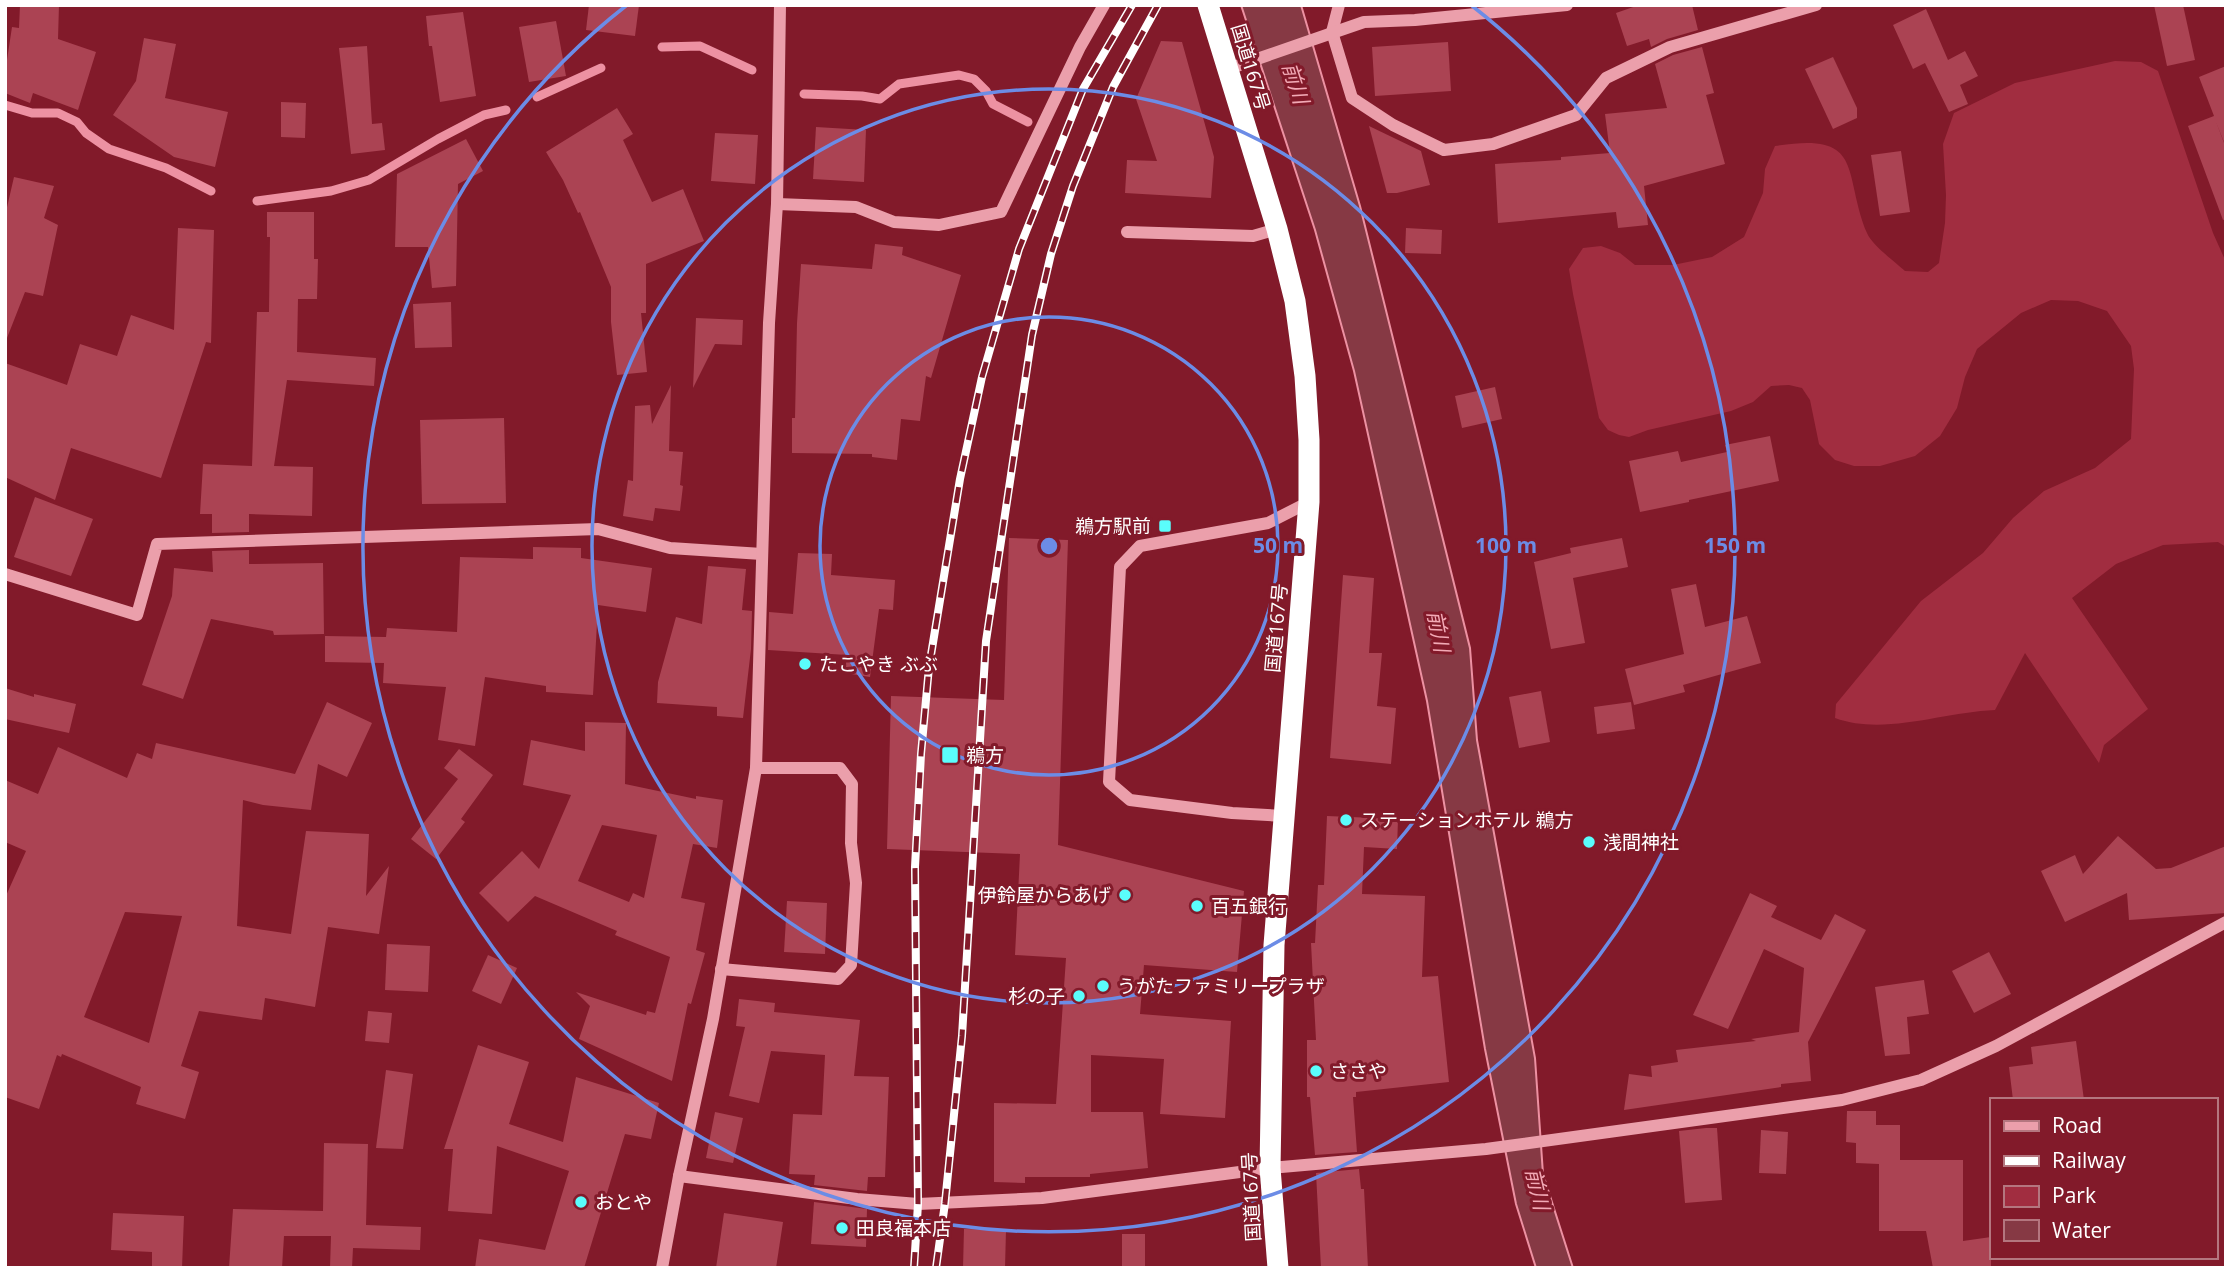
<svg xmlns="http://www.w3.org/2000/svg" width="2231" height="1273" viewBox="0 0 2231 1273" font-family="'Open Sans','Noto Sans JP',sans-serif">
<style>
.green{fill:#a12d40}
.water{fill:#863944;stroke:#ed91a2;stroke-width:2}
.lines{fill:none;stroke-linecap:round;stroke-linejoin:round}
.stream{stroke:#ed91a2;stroke-width:9}
.building{fill:#ab4353;fill-rule:evenodd}
.minor{stroke:#eb9fab;stroke-width:12}
.highway{stroke:#fff;stroke-width:21}
.rail-casing{stroke:#fff;stroke-width:8}
.rail{stroke:#821a2a;stroke-width:5;stroke-dasharray:16;stroke-linecap:butt}
.ring{fill:none;stroke:#6c8ce6;stroke-width:3.5}
.poi-dot{fill:#5afdfc;stroke:#821a2a;stroke-width:2.5}
.labels{text-anchor:middle;dominant-baseline:central;stroke-width:6;stroke-linejoin:round;paint-order:stroke}
.street-label{font-size:19px;fill:#fff;stroke:#821a2a}
.poi-label{font-size:19px;fill:#fff;stroke:#821a2a;text-anchor:start}
.water-label{font-size:21px;font-style:italic;fill:#f2aab6;stroke:#821a2a}
.centre{fill:#6c8ce6;stroke:#821a2a;stroke-width:3.5}
.ring-label{font-size:21px;text-anchor:middle;font-weight:bold;fill:#6c8ce6;stroke:#821a2a;stroke-width:6;stroke-linejoin:round;paint-order:stroke}
</style>
<rect width="100%" height="100%" fill="#821a2a"/>
<path class="green" d="M2115,61l26,1 17,9 55,162 13,29v285l-8,-5 -55,3 -47,19 -44,34 76,111 -44,36 -5,18 -74,-110 -30,57c-52,2 -111,26 -160,8l1,-14 85,-103 62,-48 30,-35 31,-27 51,-23 36,-29 3,-70 -3,-23 -24,-35 -29,-10 -27,-1 -30,13 -44,36 -12,28 -8,31 -17,28 -25,20 -35,10h-26l-19,-6 -16,-16 -9,-44 -8,-12 -13,-3 -18,1 -18,16 -22,9 -83,19 -19,7 -10,-2 -11,-5 -9,-12 -26,-124 -4,-25 14,-21 18,-2 19,7 15,12h38l39,-8 32,-20 19,-44 2,-24 10,-23c91,-15 67,26 92,87 5,12 28,29 38,38l23,1 11,-9 6,-40 1,-28 -3,-51 11,-31 61,-30z"/>
<path class="water" d="M1241,5h60l59,201 110,442 7,92 58,318 8,116 30,94h-37l-20,-64 -31,-155 -58,-348 -73,-330 -39,-141z"/>
<g class="lines">
<g class="stream">
<path d="M662,47l38,-1 52,24"/>
<path d="M804,94l58,2 18,3 19,-15 60,-9 15,4 12,12 7,13 35,18"/>
<path d="M537,97l64,-29"/>
<path d="M5,105l27,8h26l19,9 9,11 23,16 57,19 45,23"/>
<path d="M257,201l74,-10 38,-11 69,-41 46,-24 22,-5"/>
</g>
</g>
<g class="building">
<path d="M20,5h39l-1,34 38,13 -18,58 -45,-17 -3,10 -25,-10v-20l7,-46 7,1z"/>
<path d="M589,5h50l-4,31 -49,-6z"/>
<path d="M1639,5h53l6,25 -31,9 -16,8 -2,-8 -22,7 -11,-33z"/>
<path d="M2154,5h29l12,55 -28,6z"/>
<path d="M1926,9l22,51 17,-9 13,25 -18,9 8,19 -19,8 -24,-49 -12,6 -20,-44z"/>
<path d="M463,12l13,84 -36,6 -8,-56h-3l-3,-30z"/>
<path d="M556,21l10,55 -37,6 -10,-55z"/>
<path d="M144,38l32,6 -11,54 63,14 -13,55 -41,-10 -61,-42 23,-34z"/>
<path d="M1161,41l21,1 32,115 -3,41 -86,-5 2,-33 30,1 -21,-62z"/>
<path d="M1448,42l3,49 -76,5 -3,-49z"/>
<path d="M367,46l5,78 10,-1 3,27 -34,4 -12,-106z"/>
<path d="M1702,47l12,46 -8,2 19,69 -81,22 4,39 -30,3 -2,-16 -118,11 -3,-59 66,-4v-3l49,-4 -5,-39 62,-6 -12,-44 18,-9z"/>
<path d="M1833,57l24,51v10l-24,11 -28,-60z"/>
<path d="M2226,66v75l-2,1 -8,-20 10,26v71l-3,1 -35,-94 26,-10 -15,-39z"/>
<path d="M281,102l25,1 -1,35 -24,-1z"/>
<path d="M617,108l16,26 -10,6 29,62 31,-13 21,52 -58,23v49h-5l6,59 -30,3 -6,-53v-35l-31,-75 -2,1 -15,-33 -17,-28z"/>
<path d="M1369,126l52,25 9,34 -33,8h-10z"/>
<path d="M816,127l50,3 -2,52 -51,-3z"/>
<path d="M715,133l43,2 -3,49 -44,-3z"/>
<path d="M466,139l17,32 -25,13 -2,102 -24,2 -4,-41h-33l2,-73z"/>
<path d="M1901,151l9,61 -30,4 -9,-61z"/>
<path d="M14,177l40,9 -10,32 14,7 -15,71 -18,-4 -18,46 -2,-122z"/>
<path d="M267,212h47v47h4l-1,40h-19l-1,53 79,6 -2,28 -87,-6 -13,86 39,1 -1,49 -63,-2v18l-37,1v-19h-12l3,-50 49,2 5,-154h12l1,-75h-3z"/>
<path d="M178,228l36,2 -3,113 -5,-1 -45,136 -90,-30 -16,52 -50,-23v-114l62,22 13,-41 37,12 14,-41 43,15z"/>
<path d="M1406,228l36,2 -1,24 -36,-1z"/>
<path d="M875,244l28,3 -1,8 59,20 -30,103 -5,-2 -6,45 -19,-2 -4,41 -25,-3v-3l-80,-1v-35h3l2,-95 4,-59 71,5z"/>
<path d="M451,302l1,45 -37,1 -2,-44z"/>
<path d="M696,318l47,2 -1,25 -27,-1 -22,44z"/>
<path d="M671,385l-2,66 14,1 -3,33 3,1 -3,25 -25,-3 -2,13 -30,-5 5,-36 5,1 2,-75 15,-1 2,19z"/>
<path d="M1495,387l7,32 -40,9 -7,-32z"/>
<path d="M504,418l2,85 -84,1 -2,-84z"/>
<path d="M1770,436l9,45 -90,19v2l-49,10 -11,-51 49,-10 3,11 46,-10 -2,-7z"/>
<path d="M35,497l58,22 -22,57 -57,-19z"/>
<path d="M1009,538l59,2 -10,305 186,46 -7,81 -93,-7 -4,49 91,7 -6,97 -65,-4 4,-55 -73,-4v57h52l5,56 -58,6v3h-65v6l-31,-1v-79l62,1 10,-146 -51,-3 5,-101 -133,-5 4,-153 113,4z"/>
<path d="M1622,538l6,29 -55,11 12,65 -34,6 -17,-87 37,-9 -1,-5z"/>
<path d="M533,547l48,1v10l71,10 -6,44 -48,-7 -5,90 -47,-3v-6l-61,-9 -10,69 -37,-6 8,-53 -63,-4 1,-20 -59,-1v-26l61,1 1,-9 70,4 3,-75 73,2z"/>
<path d="M249,550v14l74,-1 1,71 -50,1 -1,-4 -62,-12 -28,80 -41,-14 30,-89 2,-28 39,4 -1,-21z"/>
<path d="M798,553l34,1 -1,21 64,5 -2,30 -14,-1 -9,68 -25,-4 2,-18 -79,-5 1,-38 24,2z"/>
<path d="M708,566l38,3 -4,41 10,1 -1,38 -8,69 -26,-2v-9l-60,-4 1,-21 18,-65 26,7z"/>
<path d="M1343,575l31,3 -5,75h13l-5,53 19,2 -5,56 -61,-6z"/>
<path d="M1696,584l9,43 42,-11 14,47 -78,22 2,7 -51,13 -9,-36 59,-15 -13,-65z"/>
<path d="M5,688l29,9v-3l42,10 -7,29 -64,-14z"/>
<path d="M1541,691l9,51 -31,6 -10,-51z"/>
<path d="M327,702l45,21 -25,54 -29,-13 -7,46 -48,-5 -20,-5 -6,126 54,8 15,-103 63,3 -3,62 23,-30 -10,68 -51,-7 -13,80 -50,-9 -3,22 -63,-9 -18,55 18,6 -14,47 -49,-15 5,-17 -79,-33 -1,3 -4,-2 -18,54 -34,-12v-199l21,-47 -21,-9v-62l33,14 20,-47 69,31 10,-25 15,6 4,-16 139,31zM125,912l57,4 -33,127 -65,-26z"/>
<path d="M1631,702l4,27 -38,5 -3,-27z"/>
<path d="M585,722l41,1 -1,61 71,15v-3l27,4 -6,48 -24,-4 -12,54 24,5 -9,47 9,3 -14,51 -3,-1 -16,78 -93,-42 11,-33 -14,-14 70,23 1,-4 8,2 15,-56 -55,-22 2,-4 -82,-35 -27,26 -29,-29 43,-42 17,18 32,-74 -48,-10 8,-45 54,11zM602,825l55,10 -13,63 -11,-5 -4,9 -51,-21z"/>
<path d="M459,749l34,26 -32,44 4,3 -29,37 -25,-20 47,-60 -14,-11z"/>
<path d="M1327,816l71,3 -1,30 -33,-2 -2,47 63,2 -3,81 16,-1 11,106 -93,10v5h-3l4,55 -42,3 -5,-58h-3v-57h9l-5,-97h4l3,-58h6z"/>
<path d="M2118,836l38,33 15,-1 55,-22v67l-97,7 -2,-27 -62,29 -24,-51 34,-16 8,19z"/>
<path d="M1750,893l27,13 -6,11 50,23 14,-26 31,16 -58,112 3,39 -30,3v3l-157,23 5,-36 23,3 -1,-11 27,-4 -2,-12 80,-9 -5,-2 48,-7 5,-64 -40,-19 -36,80 -35,-14z"/>
<path d="M787,901l40,2 -2,51 -41,-2z"/>
<path d="M387,944l43,2 -2,46 -43,-2z"/>
<path d="M1989,952l22,42 -37,19 -22,-42z"/>
<path d="M488,955l29,13 -16,36 -29,-13z"/>
<path d="M1924,980l5,34 -22,3 3,37 -25,2 -10,-69z"/>
<path d="M739,999l36,4 -1,9 86,8 -6,56 35,1 -4,100h-17l-1,14 -53,-6 1,-10 -26,-1 4,-60 29,1 3,-60 -54,-4 -12,52 -30,-7 16,-69 -9,-1z"/>
<path d="M368,1011l24,2 -3,30 -24,-2z"/>
<path d="M2076,1041l8,59h-71l-4,-33 24,-3 -2,-17z"/>
<path d="M478,1045l51,17 -20,62 54,18 13,-65 83,26 -8,36 -26,-5 -41,134h-109l4,-29 66,11 24,-79 -72,-25 -5,68 -44,-3 5,-62h-9z"/>
<path d="M386,1070l27,4 -10,75 -27,-1z"/>
<path d="M1847,1111h29v14h24v35h63v81l28,-4v31h-58l-7,-37h-47v-67l-23,-1v-20l-10,-1z"/>
<path d="M715,1112l28,6 -10,45 -27,-5z"/>
<path d="M1706,1128h11l5,72 -37,3 -6,-72z"/>
<path d="M1761,1130l27,2 -2,42 -27,-1z"/>
<path d="M324,1143l44,1 -2,81 55,2 -1,23 -67,-2 -1,20h-22l1,-32h-47l-2,32h-53l4,-59 90,2z"/>
<path d="M1359,1169l2,20h3l4,79h-47l-5,-95z"/>
<path d="M814,1202l53,7 -1,38 -55,-3z"/>
<path d="M113,1213l71,3 -2,52h-30v-16l-41,-2z"/>
<path d="M724,1213l59,9 -7,46h-60z"/>
<path d="M964,1229l42,1 -1,38h-42z"/>
<rect x="1122" y="1234" width="23" height="34"/>
</g>
<g class="lines">
<g class="minor">
<path d="M1339,5l-7,27 20,66 41,27 51,25 49,-6 83,-29 30,-37 64,-31 146,-42"/>
<path d="M1228,69l136,-47 51,-2 152,-15"/>
<path d="M777,204l79,3 38,15 45,3 62,-13 79,-165 24,-42"/>
<path d="M1127,232l126,4 24,-7"/>
<path d="M5,574l132,41 20,-71 441,-15 72,19 92,6"/>
<path d="M1284,816l-52,-3 -102,-13 -21,-18 11,-215 20,-21 128,-23 41,-21"/>
<path d="M721,969l117,10 13,-14 5,-82 -5,-40 1,-59 -12,-16h-84"/>
<path d="M679,1176l178,23 61,5 124,-6 228,-30 216,-19 356,-49 79,-20 75,-34 230,-124"/>
<path d="M662,1268l17,-92 34,-157 43,-251 13,-445 8,-119 3,-199"/>
</g>
<path class="highway" d="M1208,5l69,224 18,72 10,75 4,64v62l-35,443 -4,223 8,100"/>
<g class="rail-casing">
<g id="rail">
<path d="M914,1268l4,-64 -3,-337 6,-113 8,-87 31,-188 22,-102 37,-128 64,-160 49,-84"/>
<path d="M936,1268l9,-65 17,-167 24,-395 46,-306 19,-81 22,-68 40,-99 45,-82"/>
</g>
</g>
<use href="#rail" class="rail"/>
</g>
<g class="ring">
<circle cx="1049" cy="546" r="229"/>
<circle cx="1049" cy="546" r="457"/>
<path d="M1471 5A686 686 0 1 1 627 5"/>
</g>
<g class="poi-dot">
<rect x="1158" y="519" width="14" height="14" rx="3.5"/>
<circle cx="805" cy="664" r="7"/>
<rect x="941" y="746" width="18" height="18" rx="3.5"/>
<circle cx="1346" cy="820" r="7"/>
<circle cx="1589" cy="842" r="7"/>
<circle cx="1125" cy="895" r="7"/>
<circle cx="1197" cy="906" r="7"/>
<circle cx="1103" cy="986" r="7"/>
<circle cx="1079" cy="996" r="7"/>
<circle cx="1316" cy="1071" r="7"/>
<circle cx="581" cy="1202" r="7"/>
<circle cx="842" cy="1228" r="7"/>
</g>
<g class="labels">
<g class="street-label">
<text transform="translate(1251 67) rotate(73)">国道167号</text>
<text transform="translate(1276 628) rotate(-85)">国道167号</text>
<text transform="translate(1251 1197) rotate(-93)">国道167号</text>
</g>
<g class="poi-label">
<text x="1151" y="526" text-anchor="end">鵜方駅前</text>
<text x="819" y="664">たこやき ぶぶ</text>
<text x="966" y="755">鵜方</text>
<text x="1360" y="820">ステーションホテル 鵜方</text>
<text x="1603" y="842">浅間神社</text>
<text x="1111" y="895" text-anchor="end">伊鈴屋からあげ</text>
<text x="1211" y="906">百五銀行</text>
<text x="1117" y="986">うがたファミリープラザ</text>
<text x="1065" y="996" text-anchor="end">杉の子</text>
<text x="1330" y="1071">ささや</text>
<text x="595" y="1202">おとや</text>
<text x="856" y="1228">田良福本店</text>
</g>
<g class="water-label">
<text transform="translate(1296 83) rotate(72)">前川</text>
<text transform="translate(1439 631) rotate(79)">前川</text>
<text transform="translate(1538 1189) rotate(77)">前川</text>
</g>
</g>
<circle cx="1049" cy="546" r="10" class="centre"/>
<g class="ring-label">
<text x="1278" y="553">50 m</text>
<text x="1506" y="553">100 m</text>
<text x="1735" y="553">150 m</text>
</g>
<rect width="2231" height="1273" fill="none" stroke="#ffffff" stroke-width="14"/>
<rect x="1990" y="1098" width="228" height="161" fill="#821a2a" stroke="#b4767f" stroke-width="2"/>
<rect x="2004" y="1121" width="35" height="10" fill="#eb9fab" stroke="#b4767f" stroke-width="2"/>
<text x="2052" y="1133" font-size="21" fill="#ffffff">Road</text>
<rect x="2004" y="1156" width="35" height="10" fill="#ffffff" stroke="#b4767f" stroke-width="2"/>
<text x="2052" y="1168" font-size="21" fill="#ffffff">Railway</text>
<rect x="2004" y="1186" width="35" height="21" fill="#a12d40" stroke="#b4767f" stroke-width="2"/>
<text x="2052" y="1203" font-size="21" fill="#ffffff">Park</text>
<rect x="2004" y="1220" width="35" height="21" fill="#863944" stroke="#b4767f" stroke-width="2"/>
<text x="2052" y="1238" font-size="21" fill="#ffffff">Water</text>
</svg>
